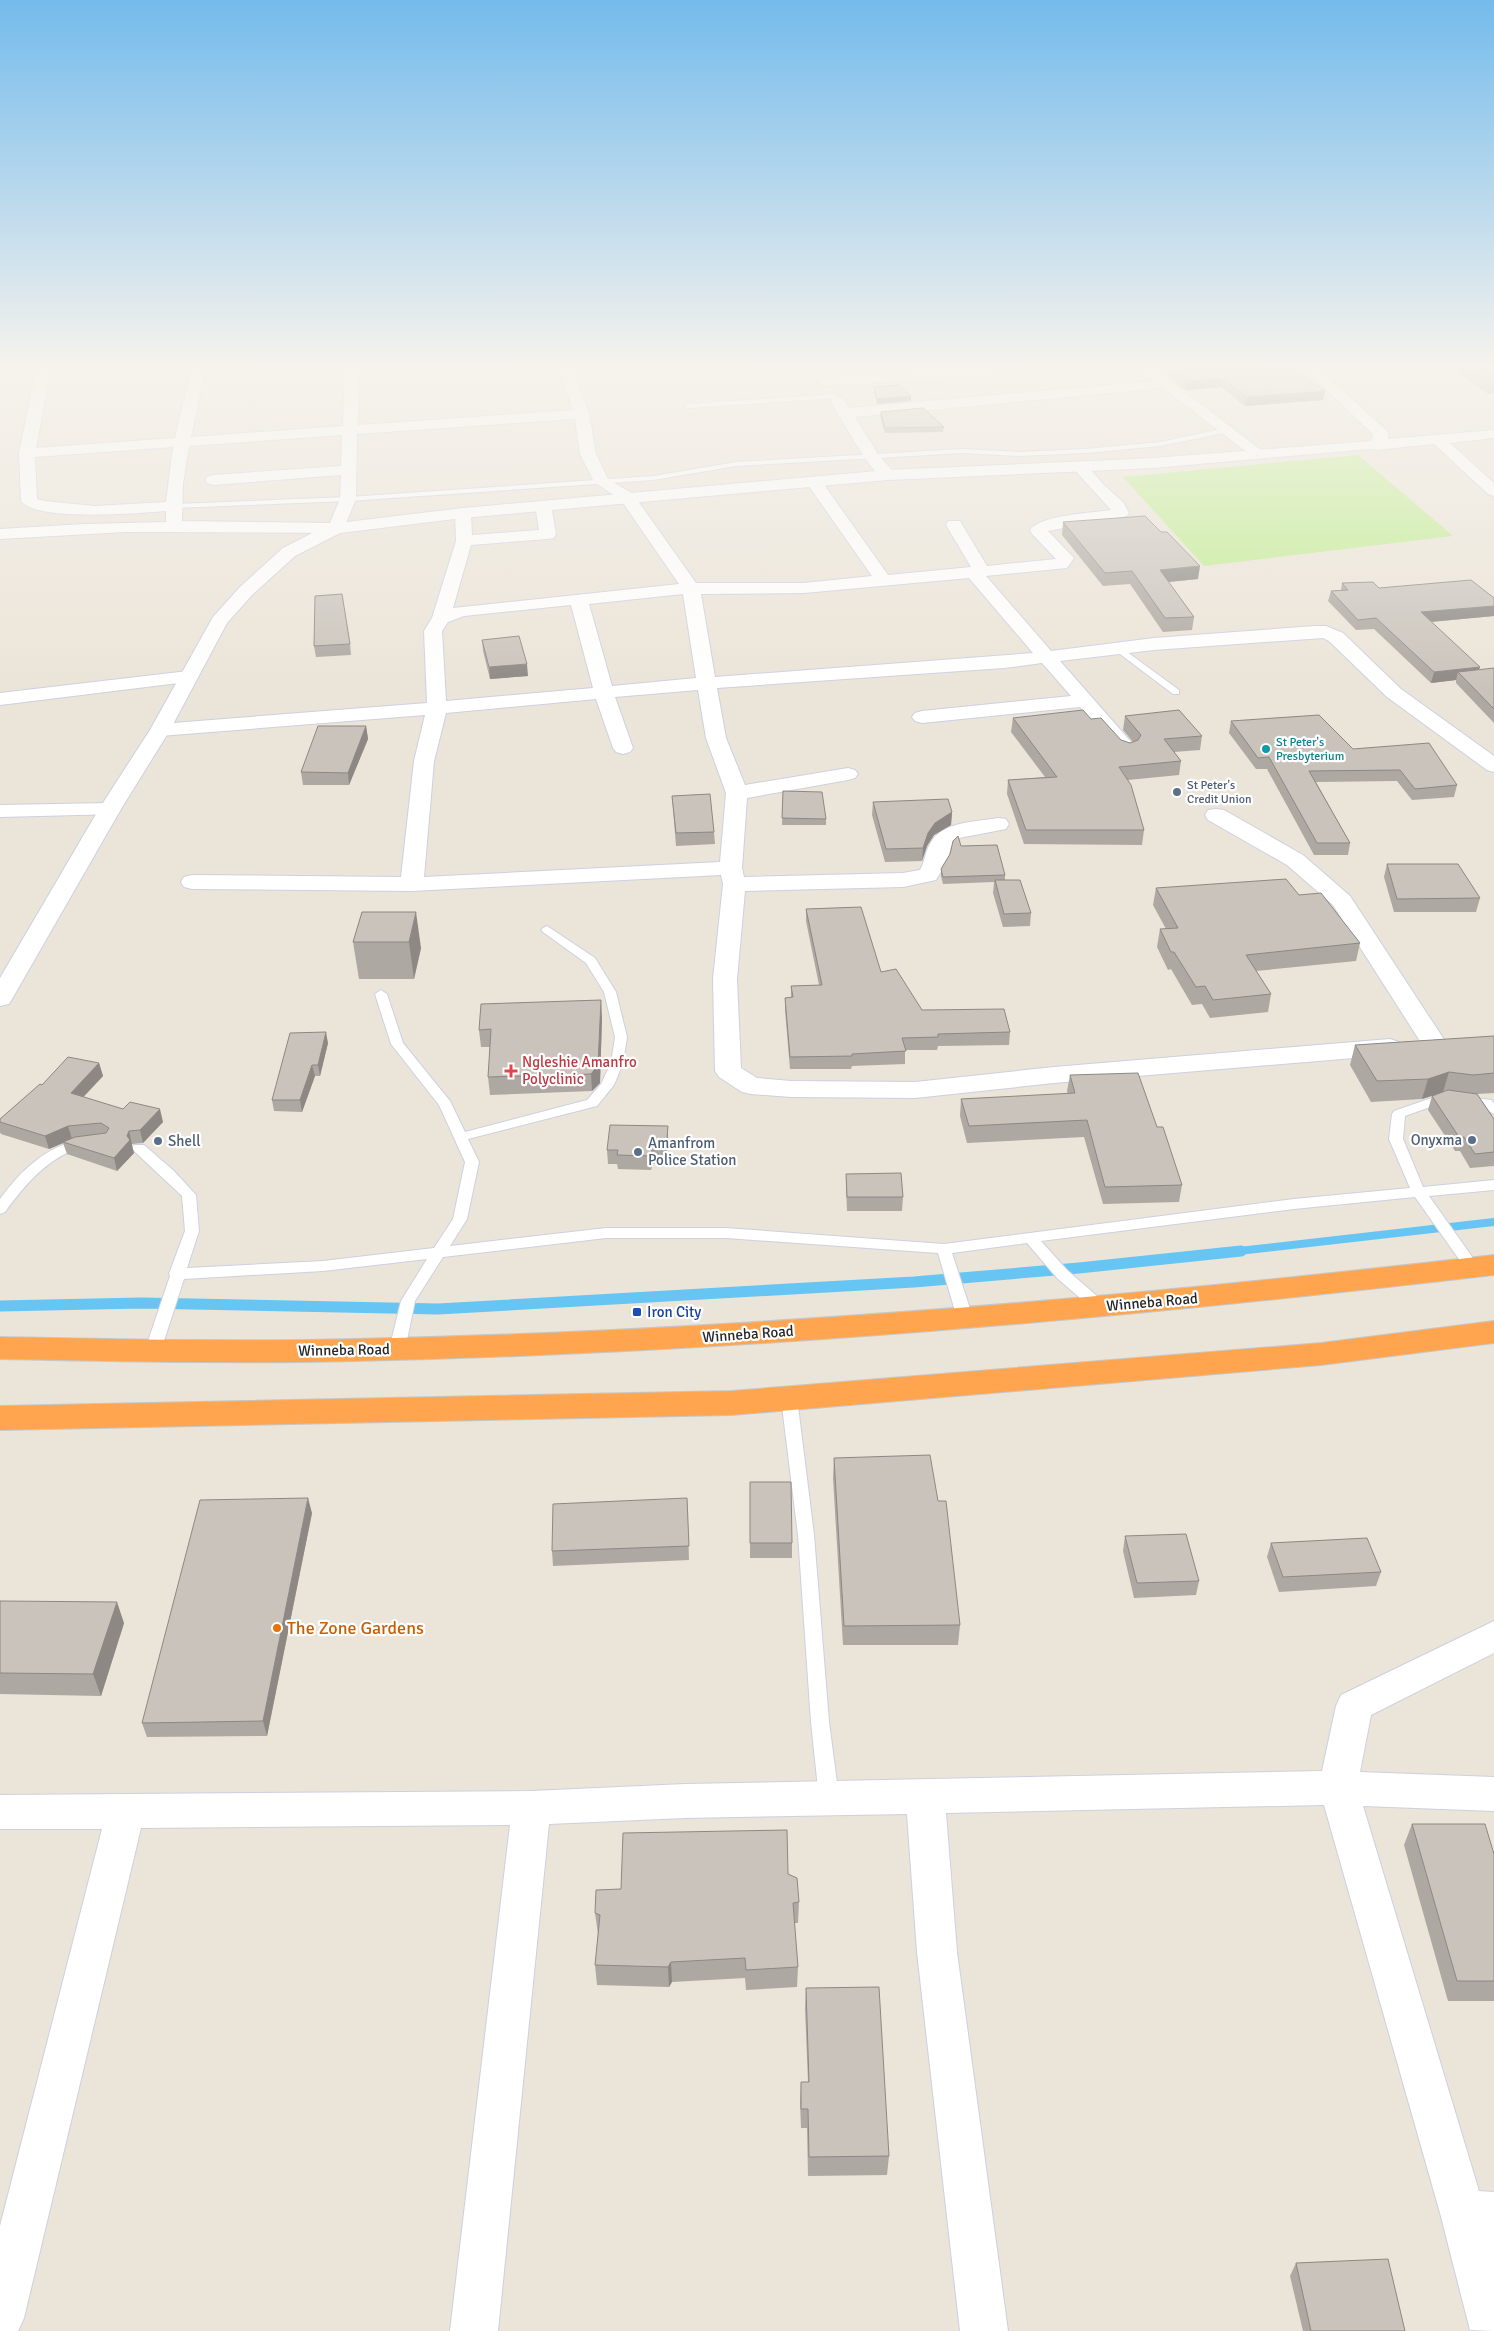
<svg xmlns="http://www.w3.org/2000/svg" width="1494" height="2331" viewBox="0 0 1494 2331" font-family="Signika,sans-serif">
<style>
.pitch{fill:#beec8d}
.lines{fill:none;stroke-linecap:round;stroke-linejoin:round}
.stream-far1{stroke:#66c5f2;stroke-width:8}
.stream{stroke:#66c5f2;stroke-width:11}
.lane-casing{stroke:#cdd0e1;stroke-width:2}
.street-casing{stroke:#cdd0e1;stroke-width:2}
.secondary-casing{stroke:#cdd0e1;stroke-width:2}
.highway-casing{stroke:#c7c7c7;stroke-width:2}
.lane{fill:#fff;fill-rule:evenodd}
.street{fill:#fff;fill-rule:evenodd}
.secondary{fill:#fff;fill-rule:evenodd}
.highway{fill:#ffa54f;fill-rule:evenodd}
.wall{fill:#ada8a1}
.shaded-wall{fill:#8d8883}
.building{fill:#c9c3bb;stroke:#8d8883}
.culture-dot{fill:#0f9aa8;stroke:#fff;stroke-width:2}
.service-dot{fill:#5c6f8a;stroke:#fff;stroke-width:2}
.health-dot{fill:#e0444e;stroke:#fff;stroke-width:2}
.transit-dot{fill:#1a4fb4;stroke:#fff;stroke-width:2}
.food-dot{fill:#e8710a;stroke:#fff;stroke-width:2}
.labels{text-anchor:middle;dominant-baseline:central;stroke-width:4.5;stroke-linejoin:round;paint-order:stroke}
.far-culture-label{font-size:12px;fill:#0d838f;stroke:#fff;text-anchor:start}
.far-service-label{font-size:12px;fill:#4e5e75;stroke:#fff;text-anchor:start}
.health-label{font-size:15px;fill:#be3a42;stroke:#fff;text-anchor:start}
.service-label{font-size:15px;fill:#4e5e75;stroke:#fff;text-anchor:start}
.street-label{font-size:15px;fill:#272727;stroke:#fff}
.transit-label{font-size:15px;fill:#164399;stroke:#fff;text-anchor:start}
.near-food-label{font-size:18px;fill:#c56008;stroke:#fff;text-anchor:start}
</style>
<rect width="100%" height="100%" fill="#ebe4d8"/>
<path class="pitch" d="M1358,455l95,81 -249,30 -81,-89z"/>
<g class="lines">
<path class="stream-far1" d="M1230,1252l264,-30"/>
<path class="stream" d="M0,1306l141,-3 297,6 476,-27 165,-14 162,-17"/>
<g class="lane-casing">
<g id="lane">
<path d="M179,366h23v1l-3,2z"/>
<path d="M906,366h7l10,10 -6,1z"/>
<path d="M834,394l4,2 -1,2 -149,10 -4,-2 4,-2z"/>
<path d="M1226,428h3v4l-69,14 -74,7 -68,3 -55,-3 -227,13 -82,14 -306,21 -174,7 -4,-2 4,-2 174,-7 306,-21 82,-14 227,-13 55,3 68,-3 74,-7z"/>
<path d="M1119,646l60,44v4h-6l-57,-43 -2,-2z"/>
<path d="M547,926l48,32 21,34 11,45 -4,26 -9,22 -17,21 -129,33 11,23 -12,57 -17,27 156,-18h120l218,16 350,-45 116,-11 -21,-49 3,-25 2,-3 49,-17 48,6 3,3v11l-12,-7 -38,-5 -39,14 -2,23 20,48 71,-7v10l-65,6 51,72 -2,4h-10l-53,-75 -121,12 -253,32 26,29 38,33 2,4 -2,4h-10l-38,-33 -30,-35 -75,10 21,65 -3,4h-10l-3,-4 -19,-65 -212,-15h-120l-163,19 -28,44 -10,49 -3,4h-10l-3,-4 12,-49 26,-42 -104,12 -139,8 -23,71 -3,4h-10l-3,-4 25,-74 -1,-2 16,-43 -3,-35 -48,-45 -2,-3 2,-3h10l30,26 22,24 3,36 -12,37 136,-7 111,-13 19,-29 12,-57 -26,-57 -48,-61 -16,-50 6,-4 6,4 16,49 47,58 15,31 122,-32 14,-16 10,-21 4,-26 -11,-45 -18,-29 -43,-31 -2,-2 2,-2z"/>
<path d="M81,1139l7,4 -2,3c-36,9 -60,37 -81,66l-5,2v-15c21,-29 46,-52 81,-60z"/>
<path d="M789,1392l6,2 2,4 17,137 15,187 10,76 -3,6 -7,3 -7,-3 -3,-6 -8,-76 -13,-187 -17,-137 2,-4z"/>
</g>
</g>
<g class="street-casing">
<g id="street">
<path d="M37,366h14l-15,82 139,-10 17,-72h14l-15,71 152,-11 2,-60h14l-1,59 215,-15 -15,-44h14l17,48 7,40 12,25 25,15 63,89h108l68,-7 -66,-94 2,-3h12l68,96 83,-8 -25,-42 2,-4h12l27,45 69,-7 -24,-25 -2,-4c10,-15 62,-17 81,-20l-39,-43 2,-3h12l18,21 19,17 6,11 -2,3 -79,15 26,27 -7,10 -81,8 65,75 103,-13 161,-12h11l17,7 58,56 93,67v16l-7,-2 -100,-73 -58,-56 -6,-3 -169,12 -94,11 72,82 3,4 -3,4 -7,2 -7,-2 -38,-44 -158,16 -7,-2 -3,-4 3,-4 7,-2 149,-15 -29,-33 -38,5 -287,20 9,50 19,47 103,-17 7,2 3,4 -3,4 -7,2 -101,18 -5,70 2,9 159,-4 17,-3c5,-9 5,-18 10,-26 11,-23 46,-22 68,-26l8,1 3,5 -3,5 -47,9 -8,9 -3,13 -12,20 -33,7 -158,4 -8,88 4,89 16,10 34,3 124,1 139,-15 336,-28 9,3 4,5 -4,5 -9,3 -336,28 -139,15 -124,-1 -40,-3 -9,-2 -23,-15 -4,-6 -2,-92 10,-95 -2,-9 -309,16 -220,-2 -8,-2 -3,-5 3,-5 8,-2 209,2 13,-116 11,-46 -265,21 -7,-2 -3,-4 3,-4 7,-2 267,-21 -3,-72 8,-13 24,-77 -1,-28 2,-3h12l2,3 1,22 67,-5 -4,-25 2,-3h12l2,3 5,29 -2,4 -6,1 -77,6 -18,63 226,-24 -58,-84 -27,-18 -14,-28 -5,-35 -218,15 -1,65 -12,29 -2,4 -6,1 -210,-1 -126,7v-10l84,-5 82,-2v-11c-26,2 -130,11 -145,-10l-2,-48zM342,435l-1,31 -128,9 -6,2 -2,3 2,3 6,2 128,-10 -1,24 -10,24 -148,-2 1,-37 6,-38zM173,447l-7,55 -71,4 -51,-5 -7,-2 -2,-42zM969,578l64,75 -318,24 -14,-83 103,-1zM683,594l13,84 -84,8 -23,-82zM571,605l22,83 -147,13 -4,-70 6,-9 16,-6zM698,690l8,48 20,55 -6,69 -296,15 10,-116 12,-48 150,-14 17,49 3,4 7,2 7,-2 3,-4 -18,-51z"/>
<path d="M1011,366h23l2,3 -7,4 -205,13 -7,-4 7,-4z"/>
<path d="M1135,366h16l114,87 -3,3h-10l-89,-68 -308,29 23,37 18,21 -2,3c-4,1 -8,2 -12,0 -14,-10 -42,-61 -52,-78l2,-3h10l7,11 304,-27z"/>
<path d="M1494,430v8l-44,5 44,40v13l-6,-2 -54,-50 -58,6 -8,-5 8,-5z"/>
<path d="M188,671l7,2 3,4 -3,4 -195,24v-12z"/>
<path d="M110,803l8,1 3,5 -3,5 -118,3v-12z"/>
<path d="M1216,809l8,1 79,45 47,41 97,148 -4,5 -9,3 -9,-3 -92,-144 -46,-40 -79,-45 -3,-5 3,-5z"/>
<path d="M1494,1621v32l-123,62 -11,57 134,5v34l-131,-5 116,385 15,1v139l-24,-1 -30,-117 -116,-408 -378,8 11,139 51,379h-48l-43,-379 -10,-138 -222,4 -136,6 -51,507h-48l60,-506 -369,3 -117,490 -6,13h-18v-105l102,-397h-102v-34l531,-4 154,-7 637,-13 14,-65 5,-11z"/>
</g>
</g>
<g class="secondary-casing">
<path id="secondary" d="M1301,366h15l70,64 2,3v7l-7,8 -227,20 -266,12 -425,38 -123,15 -45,23 -43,39 -25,28 -57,107 -49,79 -109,190 -3,5 -9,2v-28l99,-169 51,-79 63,-113 27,-30 43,-39 47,-24 133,-16 425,-38 266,-12 217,-17 2,-7z"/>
</g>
<g class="highway-casing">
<g id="highway">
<path d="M1494,1255v20c-379,44 -759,78 -1140,86 -118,3 -236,0 -354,-2v-22c118,2 236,5 354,2 381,-8 761,-40 1140,-84z"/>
<path d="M1494,1321v22l-173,22 -589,50 -732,15v-24l732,-15 589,-48z"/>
</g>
</g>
<use href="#lane" class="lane"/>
<use href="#street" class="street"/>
<use href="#secondary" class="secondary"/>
<use href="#highway" class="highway"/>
</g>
<g class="wall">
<path d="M1450,366h44v28h-6z"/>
<path d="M1169,368l156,23 -2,9 -78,6 -24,-19 -35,3 -18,-13z"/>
<path d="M874,387l37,9v5l-34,3 -3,-12z"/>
<path d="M881,412l63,15 -1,5 -58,1 -5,-17z"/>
<path d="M1063,522l135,57 -30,3 26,35 -2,13 -29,2 -33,-48 -27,2 -41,-51z"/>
<path d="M1342,583l37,5 115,10v18l-63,6 48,48 15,-2v55l-38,-40v-3l-25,3 -57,-54 -18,1 -28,-29 3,-10 10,-1z"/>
<path d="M482,640l46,36 -38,3 -7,-28z"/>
<path d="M350,644l1,11 -35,2 -2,-11z"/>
<path d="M1125,716l77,20 -2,14 -26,2 7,9 -2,14 -51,5 16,50 -2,15 -118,-1 -17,-50 1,-14 37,-3 -34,-45 2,-14 78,1 30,21 9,3 3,-1 -10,-12z"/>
<path d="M1231,721l122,28 104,36 -3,12 -42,3 -15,-19 -81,1 34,61 -2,12h-34l-47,-86h-11l-27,-36z"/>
<path d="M366,726l2,13 -19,46h-46l-2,-13z"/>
<path d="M783,791l43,28v6h-44z"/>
<path d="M672,796l42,36 1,12 -39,2 -3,-38z"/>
<path d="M873,802l79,10 -1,13 -17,10 -7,11 -5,15 -37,1 -13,-47z"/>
<path d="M961,846l44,29v5l26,33 -1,13 -27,1 -10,-34 1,-11 -51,2 -2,-8v-7z"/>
<path d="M1387,864l93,34 -4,14h-82l-10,-35z"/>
<path d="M1156,888l143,7 61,48 -4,18 -100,10 15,23 -3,18 -58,6 -8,-14 -10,1 -21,-36 -3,1 -11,-23 3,-18h6l-13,-24z"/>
<path d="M806,909l75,63 41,38 88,22 -1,13 -71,1 -1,4h-32v14l-53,2 -1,3h-61l-5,-59v-12l6,-1v-11l28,-1 -13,-64z"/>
<path d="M362,912l59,36 -7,31h-55l-6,-37z"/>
<path d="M602,1017l-2,66 -8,8 -102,4 -2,-18 2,-30h-9l-2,-17z"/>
<path d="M1494,1036v57l-17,1 17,25v47l-24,2 -10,-17h-5l-27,-41 4,-14 -10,3 -51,3 -21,-37 5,-20z"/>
<path d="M328,1043l-8,33h-5l-13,36 -28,-1 -2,-11z"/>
<path d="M99,1063l4,13 -20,21 80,25 -20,21 -11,1v2l2,7 -17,18 -50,-17 -4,-11 -14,6 -48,-15 -1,-2v-13l42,-34z"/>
<path d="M1070,1075l87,52 25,58 -3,17 -76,2 -19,-67 -117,6 -7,-27 1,-17 107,-5 -1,-3z"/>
<path d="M668,1126v14l-2,24h-14l-1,6 -33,-1 -1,-5h-9l-1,-14z"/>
<path d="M846,1174l57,23 -1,14h-55l-1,-23z"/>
<path d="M834,1458l126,167 -2,20h-115l-10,-167z"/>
<path d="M750,1482l42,61v15h-42z"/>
<path d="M687,1498l2,62 -136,6 -1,-15z"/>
<path d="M312,1513l-45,223 -120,1 -5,-14z"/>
<path d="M1125,1536l74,45 -3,14 -62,3 -11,-47z"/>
<path d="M1271,1543l110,29 -5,14 -97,6 -12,-35z"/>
<path d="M0,1601l124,22 -23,73 -101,-2z"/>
<path d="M1412,1824l82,30v147h-46l-44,-156z"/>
<path d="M788,1874l11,28 -1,21h-4l4,44 -1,20 -51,3 -1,-12 -73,4 -3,5 -72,-2 -2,-20 3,-31 -3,-21 26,-24z"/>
<path d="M806,1988l83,168 -2,19 -79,1 -1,-48h-6l-1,-26 1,-20h7l-3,-74z"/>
<path d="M1296,2263l109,68h-102l-13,-55z"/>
</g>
<g class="shaded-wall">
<path d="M1223,378l-2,9 -35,3 1,-9z"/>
<path d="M1325,391l-2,9 -78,6 2,-9z"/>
<path d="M911,396v5l-34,3v-5z"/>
<path d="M1200,566l-2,13 -40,4 2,-13z"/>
<path d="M1494,606v10l-76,7 3,-11z"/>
<path d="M527,664l1,12 -38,3 -1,-12z"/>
<path d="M1480,667l-3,10 -19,-5 -2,8 -25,3 3,-11z"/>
<path d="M366,726l2,13 -19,46 -1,-12z"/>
<path d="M952,812l-1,13 -17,10 -7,11 -5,15 1,-13 5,-15 7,-10z"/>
<path d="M416,912l5,36 -7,31 -5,-37z"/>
<path d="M601,1000l1,17 -2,66 -8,8 -1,-17z"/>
<path d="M326,1032l2,11 -8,33 -2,-11z"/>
<path d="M99,1063l4,13 -28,30 -4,-13z"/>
<path d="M312,1065l3,11 -13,36 -2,-12z"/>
<path d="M1449,1072l-6,20 -21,7 6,-20z"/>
<path d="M160,1109l3,13 -20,21 -3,-13z"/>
<path d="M68,1126l4,13 -9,3v1l-14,6 -4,-13z"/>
<path d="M668,1126v14l-2,24v-14z"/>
<path d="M129,1131l3,13v2l2,7 -17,18 -3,-13 13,-22z"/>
<path d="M652,1150v14l-1,6v-14z"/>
<path d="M308,1498l4,15 -45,223 -4,-15z"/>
<path d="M117,1602l7,21 -23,73 -8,-22z"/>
<path d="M671,1962l1,20 -3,5 -1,-20z"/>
</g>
<g class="building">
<path d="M1197,366h94l34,25 -78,6 -24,-19 -36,3 -18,-13z"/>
<path d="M1466,366h28v18h-3z"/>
<path d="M900,385l11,11 -34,3 -3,-12z"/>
<path d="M923,408l21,19 -59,1 -4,-16z"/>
<path d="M1145,516l16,16h6l33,34 -40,4 34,47 -29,1 -33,-47 -27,2 -42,-51z"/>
<path d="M1471,580l23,18v8l-73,6 59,55 -46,5 -58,-54 -18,2 -27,-29 17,-1 -6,-7 31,-1 6,6z"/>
<path d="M342,594l8,50 -36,2 1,-50z"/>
<path d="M519,636l8,28 -38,3 -7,-27z"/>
<path d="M1494,668v41l-36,-37z"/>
<path d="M1083,710l8,9 10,-1 20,22 9,3 8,-3 3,-5 -16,-19 54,-6 23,26 -38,3 17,22 -62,6 12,18 13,45h-118l-18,-50 49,-3 -44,-59z"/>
<path d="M1319,715l34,34 76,-6 28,42 -42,4 -15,-19 -91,1 41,72h-33l-48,-86 -11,1 -27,-37z"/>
<path d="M318,726h48l-18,47 -47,-1z"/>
<path d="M783,791l39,1 4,27 -44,-1z"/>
<path d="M710,794l4,38 -38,1 -4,-37z"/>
<path d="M948,799l4,13 -17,11 -7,10 -5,15 -37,1 -13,-47z"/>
<path d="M958,836l3,10 36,-1 8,30 -62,2 -2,-8 9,-15 3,-13z"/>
<path d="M1387,864h71l22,34 -83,1z"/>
<path d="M1286,879l13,16 22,-2 39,50 -114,12 25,39 -58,6 -8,-14 -9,1 -22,-35h-3l-11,-23 18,-1 -22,-40z"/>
<path d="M995,880h25l11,33 -27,1z"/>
<path d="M861,907l20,65 15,-3 26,41 82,-1 6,23 -72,2v3l-36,1 4,13 -54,3v2l-62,1 -5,-59 8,-1 -2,-11 31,-1 -16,-76z"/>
<path d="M362,912h54l-7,30h-56z"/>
<path d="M601,1000l-3,65 -7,9 -103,3 3,-48 -12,1 2,-26z"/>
<path d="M326,1032l-8,33h-6l-12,35h-28l18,-67z"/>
<path d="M1494,1036v37l-21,2 -24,-3 -21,7 -51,2 -22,-36z"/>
<path d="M68,1057l31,6 -28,30 52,16 7,-7 30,7 -20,21 -11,1 -2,5 3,4 -16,18 -51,-16 12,-5 31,-4 3,-5 -8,-5 -33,3 -23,10 -45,-14v-3l40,-35 2,1z"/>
<path d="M1138,1073l19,54h6l19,58 -77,2 -18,-67 -118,6 -8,-27 114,-6 -5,-18z"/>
<path d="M1448,1090l29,4 17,25v33l-19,2 -11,-17h-5l-27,-41z"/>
<path d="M610,1125l58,1 -2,24h-14l-1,6 -34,-1 1,-5h-11z"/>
<path d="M901,1173l2,24h-56l-1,-23z"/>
<path d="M930,1455l8,46h8l14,124 -116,1 -10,-168z"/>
<path d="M750,1482h41l1,61h-42z"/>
<path d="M308,1498l-45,223 -121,2 58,-223z"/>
<path d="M687,1498l2,48 -137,5 1,-47z"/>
<path d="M1186,1534l13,47 -62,2 -12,-47z"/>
<path d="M1367,1538l14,34 -98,5 -12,-34z"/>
<path d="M0,1601l117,1 -24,72 -93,-1z"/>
<path d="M1412,1824h73l9,30v127h-37z"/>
<path d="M787,1830l1,44 9,4 2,24 -6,1 5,64 -52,3 -1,-12 -74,4 -3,5 -73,-2 5,-50 -5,-2 1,-23 25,-1 2,-56z"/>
<path d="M879,1987l10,169 -80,1 -1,-48h-7v-27h8l-3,-94z"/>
<path d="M1388,2259l17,72h-94l-15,-68z"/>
</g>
<linearGradient id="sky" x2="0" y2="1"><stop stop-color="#74bbec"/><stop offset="0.53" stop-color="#f6f3ed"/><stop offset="1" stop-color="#f6f3ed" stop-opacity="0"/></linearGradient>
<rect width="1494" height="692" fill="url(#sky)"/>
<circle class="culture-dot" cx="1266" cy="749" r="5"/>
<g class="service-dot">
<circle cx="1177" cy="792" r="5"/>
<circle cx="1472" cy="1140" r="5"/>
<circle cx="158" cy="1141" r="5"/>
<circle cx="638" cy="1152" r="5"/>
</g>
<path class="health-dot" d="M508.5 1063.5h5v5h5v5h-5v5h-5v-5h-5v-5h5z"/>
<rect class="transit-dot" x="632" y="1307" width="10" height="10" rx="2.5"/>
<circle class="food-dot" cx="277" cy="1628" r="5"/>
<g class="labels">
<g class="far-culture-label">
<text x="1276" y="742">St Peter's<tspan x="1276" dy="14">Presbyterium</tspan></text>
</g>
<g class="far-service-label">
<text x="1187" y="785">St Peter's<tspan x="1187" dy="14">Credit Union</tspan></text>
</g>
<g class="health-label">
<text x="522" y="1062">Ngleshie Amanfro<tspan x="522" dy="17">Polyclinic</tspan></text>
</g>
<g class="service-label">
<text x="1462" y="1140" text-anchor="end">Onyxma</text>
<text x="168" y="1141">Shell</text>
<text x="648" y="1143">Amanfrom<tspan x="648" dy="17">Police Station</tspan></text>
</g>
<g class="street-label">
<text transform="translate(1152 1302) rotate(-5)">Winneba Road</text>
<text transform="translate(748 1334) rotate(-4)">Winneba Road</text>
<text transform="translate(344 1350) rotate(-1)">Winneba Road</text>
</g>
<g class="transit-label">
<text x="647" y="1312">Iron City</text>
</g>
<g class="near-food-label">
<text x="287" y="1628">The Zone Gardens</text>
</g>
</g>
</svg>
